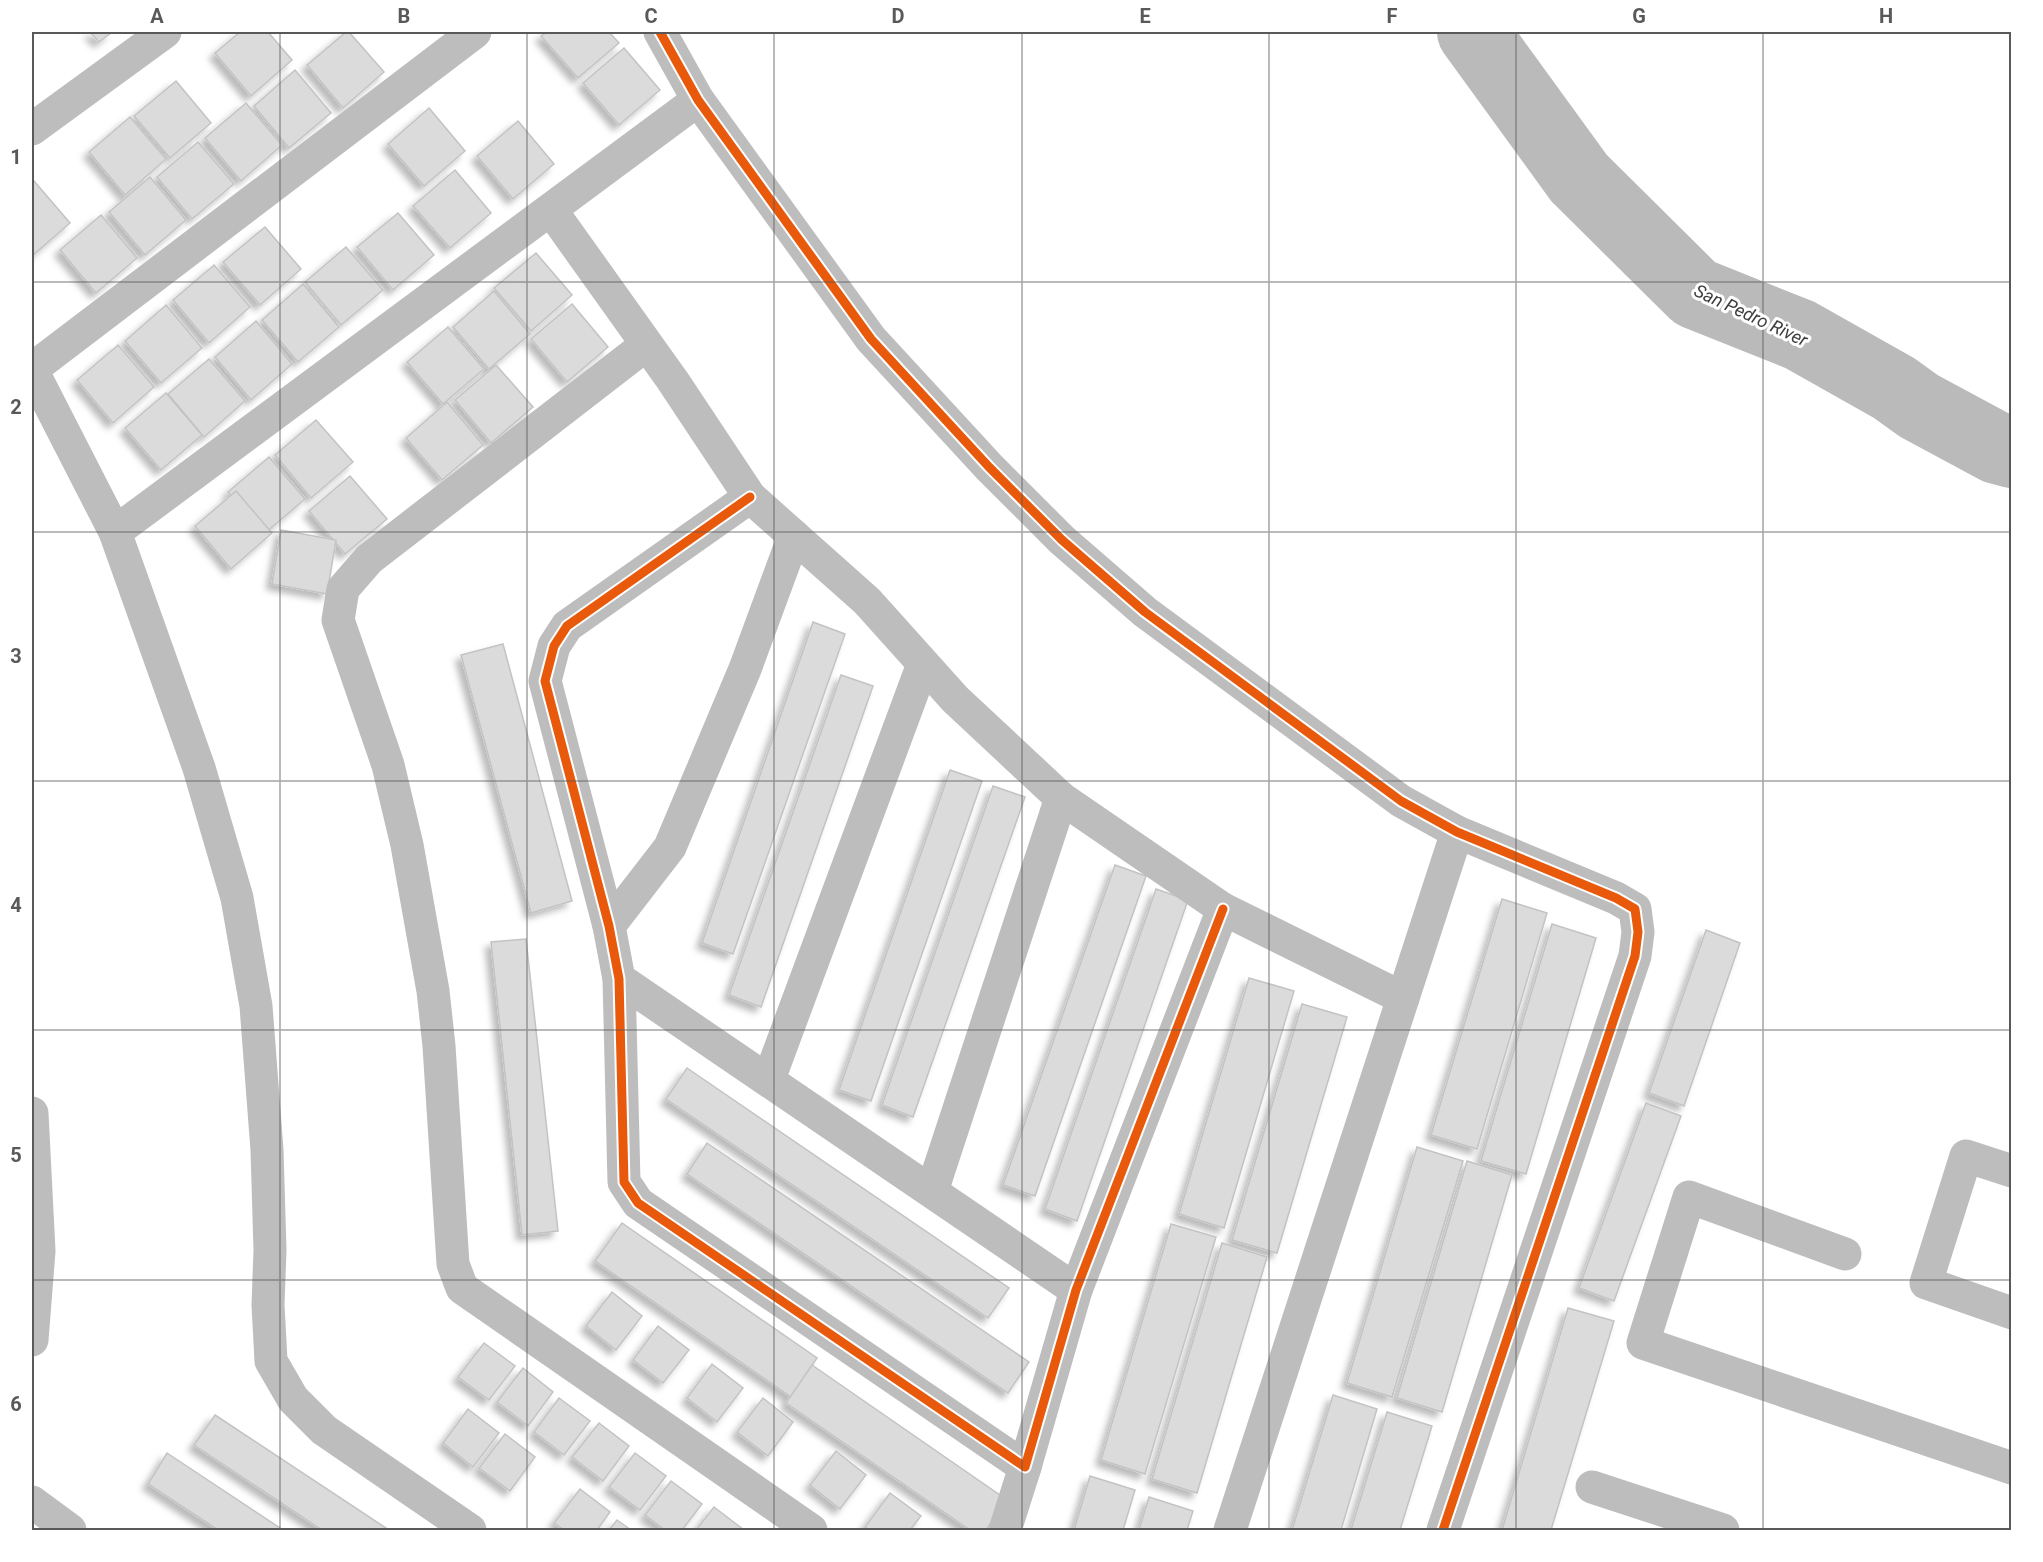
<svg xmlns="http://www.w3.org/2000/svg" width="2043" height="1562" viewBox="0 0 2043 1562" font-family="Roboto,sans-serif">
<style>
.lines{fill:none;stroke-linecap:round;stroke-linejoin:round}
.river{stroke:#bababa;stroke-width:72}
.building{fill:#dbdbdb;stroke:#c3c3c3;stroke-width:1.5;filter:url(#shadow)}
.street{stroke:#bdbdbd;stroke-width:33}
.cycleway-casing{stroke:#fff;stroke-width:13}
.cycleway{stroke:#e8590c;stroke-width:9}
.grid{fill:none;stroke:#595959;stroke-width:1.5;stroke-opacity:0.55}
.labels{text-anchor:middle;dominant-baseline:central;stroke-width:6;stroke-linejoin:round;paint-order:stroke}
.water-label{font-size:18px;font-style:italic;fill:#3d3d3d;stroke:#fff}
.neatline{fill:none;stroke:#595959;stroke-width:2}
.grid-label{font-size:20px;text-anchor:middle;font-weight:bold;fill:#595959}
</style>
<defs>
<filter id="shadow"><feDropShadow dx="-5.5" dy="5.5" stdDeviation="3" flood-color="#0004"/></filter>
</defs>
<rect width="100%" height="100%" fill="#fff"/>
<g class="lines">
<path class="river" d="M1473,32l106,146 116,115 105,42 94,53 25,18 78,42 15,4"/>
</g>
<g class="building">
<path d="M90,32h22l-13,10z"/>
<path d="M240,32h28l24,28 -41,36 -36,-43z"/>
<path d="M346,32h3l35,40 -41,36 -36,-43z"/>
<path d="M547,32h62l10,11 -41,35 -37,-42z"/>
<path d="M624,48l36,42 -41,35 -36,-42z"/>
<path d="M295,70l36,43 -42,35 -35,-42z"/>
<path d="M176,81l35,42 -41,35 -36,-42z"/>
<path d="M246,103l36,42 -41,36 -36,-43z"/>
<path d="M429,108l36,43 -41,35 -36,-42z"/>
<path d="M130,117l36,42 -41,36 -36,-43z"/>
<path d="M518,121l36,43 -41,35 -36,-43z"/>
<path d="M198,142l36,42 -42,35 -35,-42z"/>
<path d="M455,170l36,43 -41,35 -37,-42z"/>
<path d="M150,177l36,43 -41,35 -36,-43z"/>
<path d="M34,181l36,42 -38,33v-73z"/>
<path d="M398,213l36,42 -41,35 -36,-43z"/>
<path d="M101,215l36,43 -41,35 -36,-43z"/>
<path d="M265,227l36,42 -41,36 -37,-43z"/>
<path d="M346,247l37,43 -42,35 -36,-43z"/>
<path d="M536,253l36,42 -41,36 -37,-43z"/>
<path d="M214,265l36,42 -41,36 -36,-43z"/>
<path d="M303,284l36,43 -41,35 -36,-42z"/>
<path d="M494,291l36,43 -41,35 -36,-42z"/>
<path d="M572,304l36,43 -41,35 -36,-43z"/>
<path d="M166,305l36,43 -41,35 -36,-42z"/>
<path d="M256,321l36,43 -41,36 -36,-43z"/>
<path d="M448,327l36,42 -41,35 -36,-42z"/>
<path d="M118,345l36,42 -41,36 -36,-43z"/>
<path d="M209,359l36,42 -41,36 -36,-43z"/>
<path d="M496,365l37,42 -42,36 -36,-43z"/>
<path d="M166,393l36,42 -41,35 -36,-42z"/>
<path d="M447,402l36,43 -41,35 -36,-42z"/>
<path d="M316,420l37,42 -42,36 -36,-43z"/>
<path d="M269,457l36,42 -41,35 -36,-42z"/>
<path d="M350,476l37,43 -42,35 -36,-43z"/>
<path d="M236,491l36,42 -41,36 -36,-43z"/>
<path d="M281,530l55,10 -9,54 -55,-10z"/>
<path d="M813,622l32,12 -112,320 -31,-11z"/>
<path d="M503,644l69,257 -41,12 -70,-258z"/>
<path d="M841,675l32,11 -112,321 -32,-12z"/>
<path d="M950,770l32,11 -111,320 -32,-11z"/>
<path d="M993,786l32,11 -112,320 -31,-12z"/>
<path d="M1115,865l31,11 -111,320 -32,-11z"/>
<path d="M1156,889l32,11 -111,321 -32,-12z"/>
<path d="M1502,899l45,14 -70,236 -46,-14z"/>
<path d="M1552,924l44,14 -70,236 -45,-13z"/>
<path d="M1706,930l34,13 -56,163 -35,-13z"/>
<path d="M526,939l32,292 -36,4 -31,-293z"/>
<path d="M1249,978l45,13 -70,237 -45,-14z"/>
<path d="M1302,1004l45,13 -70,236 -45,-13z"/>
<path d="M687,1068l322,220 -21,30 -322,-219z"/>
<path d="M1646,1103l35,13 -67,185 -35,-13z"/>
<path d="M707,1143l322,219 -21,31 -321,-219z"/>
<path d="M1417,1147l46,14 -71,236 -45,-14z"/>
<path d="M1467,1161l45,14 -70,237 -45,-14z"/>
<path d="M622,1223l195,135 -26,39 -196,-136z"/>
<path d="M1171,1224l45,13 -71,237 -44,-14z"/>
<path d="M1222,1243l45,14 -70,236 -45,-14z"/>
<path d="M612,1292l30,24 -26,34 -30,-24z"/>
<path d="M1568,1308l46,13 -63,209h-49z"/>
<path d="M658,1326l31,24 -26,33 -30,-23z"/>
<path d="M484,1343l31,23 -26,34 -31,-23z"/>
<path d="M712,1364l31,24 -26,34 -30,-24z"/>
<path d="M812,1365l195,135 -21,30h-16l-184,-127z"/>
<path d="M523,1368l30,24 -25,34 -31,-24z"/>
<path d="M1333,1395l44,14 -36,121h-49z"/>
<path d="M559,1398l31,23 -26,34 -30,-23z"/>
<path d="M763,1398l30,24 -25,34 -31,-24z"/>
<path d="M468,1409l31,24 -26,34 -30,-24z"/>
<path d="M1387,1412l45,14 -32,104h-49z"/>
<path d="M215,1415l174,115h-67l-128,-85z"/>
<path d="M599,1423l30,23 -26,35 -31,-24z"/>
<path d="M505,1434l30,23 -25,34 -31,-23z"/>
<path d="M836,1451l30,24 -26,34 -30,-24z"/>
<path d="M167,1453l116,77h-65l-70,-46z"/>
<path d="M635,1453l31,23 -26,34 -31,-23z"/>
<path d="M1090,1476l45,14 -12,40h-49z"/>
<path d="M671,1481l31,23 -20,26h-17l-20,-15z"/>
<path d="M580,1489l30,23 -13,18h-33l-10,-7z"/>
<path d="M890,1493l31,23 -11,14h-41l-4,-3z"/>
<path d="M1149,1497l44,14 -6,19h-48z"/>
<path d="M714,1507l30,23h-48z"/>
<path d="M617,1520l14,10h-22z"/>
</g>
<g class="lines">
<g class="street">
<path d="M660,32l38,68 173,239 118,128 73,73 83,72 256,189 56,31 159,66 19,11 3,23 -3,24 -192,574"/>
<path d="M32,129l133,-97"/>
<path d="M551,210l122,171 77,116 117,104 88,98 106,99 162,111 180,89"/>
<path d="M646,345l-277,214 -26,30 -5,31 50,145 19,80 26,146 6,55 14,218 9,24 349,242"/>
<path d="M32,369l443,-337"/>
<path d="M32,370l83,162 84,236 38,130 19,108 11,144 3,100 -2,55 3,56 22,38 31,31 146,100"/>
<path d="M750,497l-183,129 -13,20 -9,35 64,245 10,53 5,203 14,21 387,264 51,-177 147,-381"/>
<path d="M115,532l583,-432"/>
<path d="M609,926l61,-79 75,-178 49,-133"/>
<path d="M619,979l457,311"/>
<path d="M769,1079l154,-415"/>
<path d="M32,1113l7,138 -7,89"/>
<path d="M2012,1171l-46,-15 -40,127 86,30"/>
<path d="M932,1191l129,-393"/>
<path d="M1845,1254l-156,-57 -46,146 369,125"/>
<path d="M1592,1487l131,43"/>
<path d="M32,1502l38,28"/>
<path d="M1005,1530l20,-63"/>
<path d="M1230,1530l227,-698"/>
</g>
<g class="cycleway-casing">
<g id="cycleway">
<path d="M660,32l38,68 173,239 118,128 73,73 83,72 256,189 56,31 159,66 19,11 3,23 -3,24 -192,574"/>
<path d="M750,497l-183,129 -13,20 -9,35 64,245 10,53 5,203 14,21 387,264 51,-177 147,-381"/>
</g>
</g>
<use href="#cycleway" class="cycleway"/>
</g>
<path class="grid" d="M280,32v1498M527,32v1498M774,32v1498M1022,32v1498M1269,32v1498M1516,32v1498M1763,32v1498M32,282h1980M32,532h1980M32,781h1980M32,1030h1980M32,1280h1980"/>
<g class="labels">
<g class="water-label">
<text transform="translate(1751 315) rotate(25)">San Pedro River</text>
</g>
</g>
<rect width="2043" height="1562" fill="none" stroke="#ffffff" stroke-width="66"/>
<rect x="33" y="33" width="1977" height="1496" class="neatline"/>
<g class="grid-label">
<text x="157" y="23">A</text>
<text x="404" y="23">B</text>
<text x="651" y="23">C</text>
<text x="898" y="23">D</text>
<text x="1145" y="23">E</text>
<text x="1392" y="23">F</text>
<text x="1639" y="23">G</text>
<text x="1886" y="23">H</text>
<text x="16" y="164">1</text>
<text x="16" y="414">2</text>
<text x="16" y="663">3</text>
<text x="16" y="912">4</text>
<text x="16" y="1162">5</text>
<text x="16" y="1411">6</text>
</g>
</svg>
